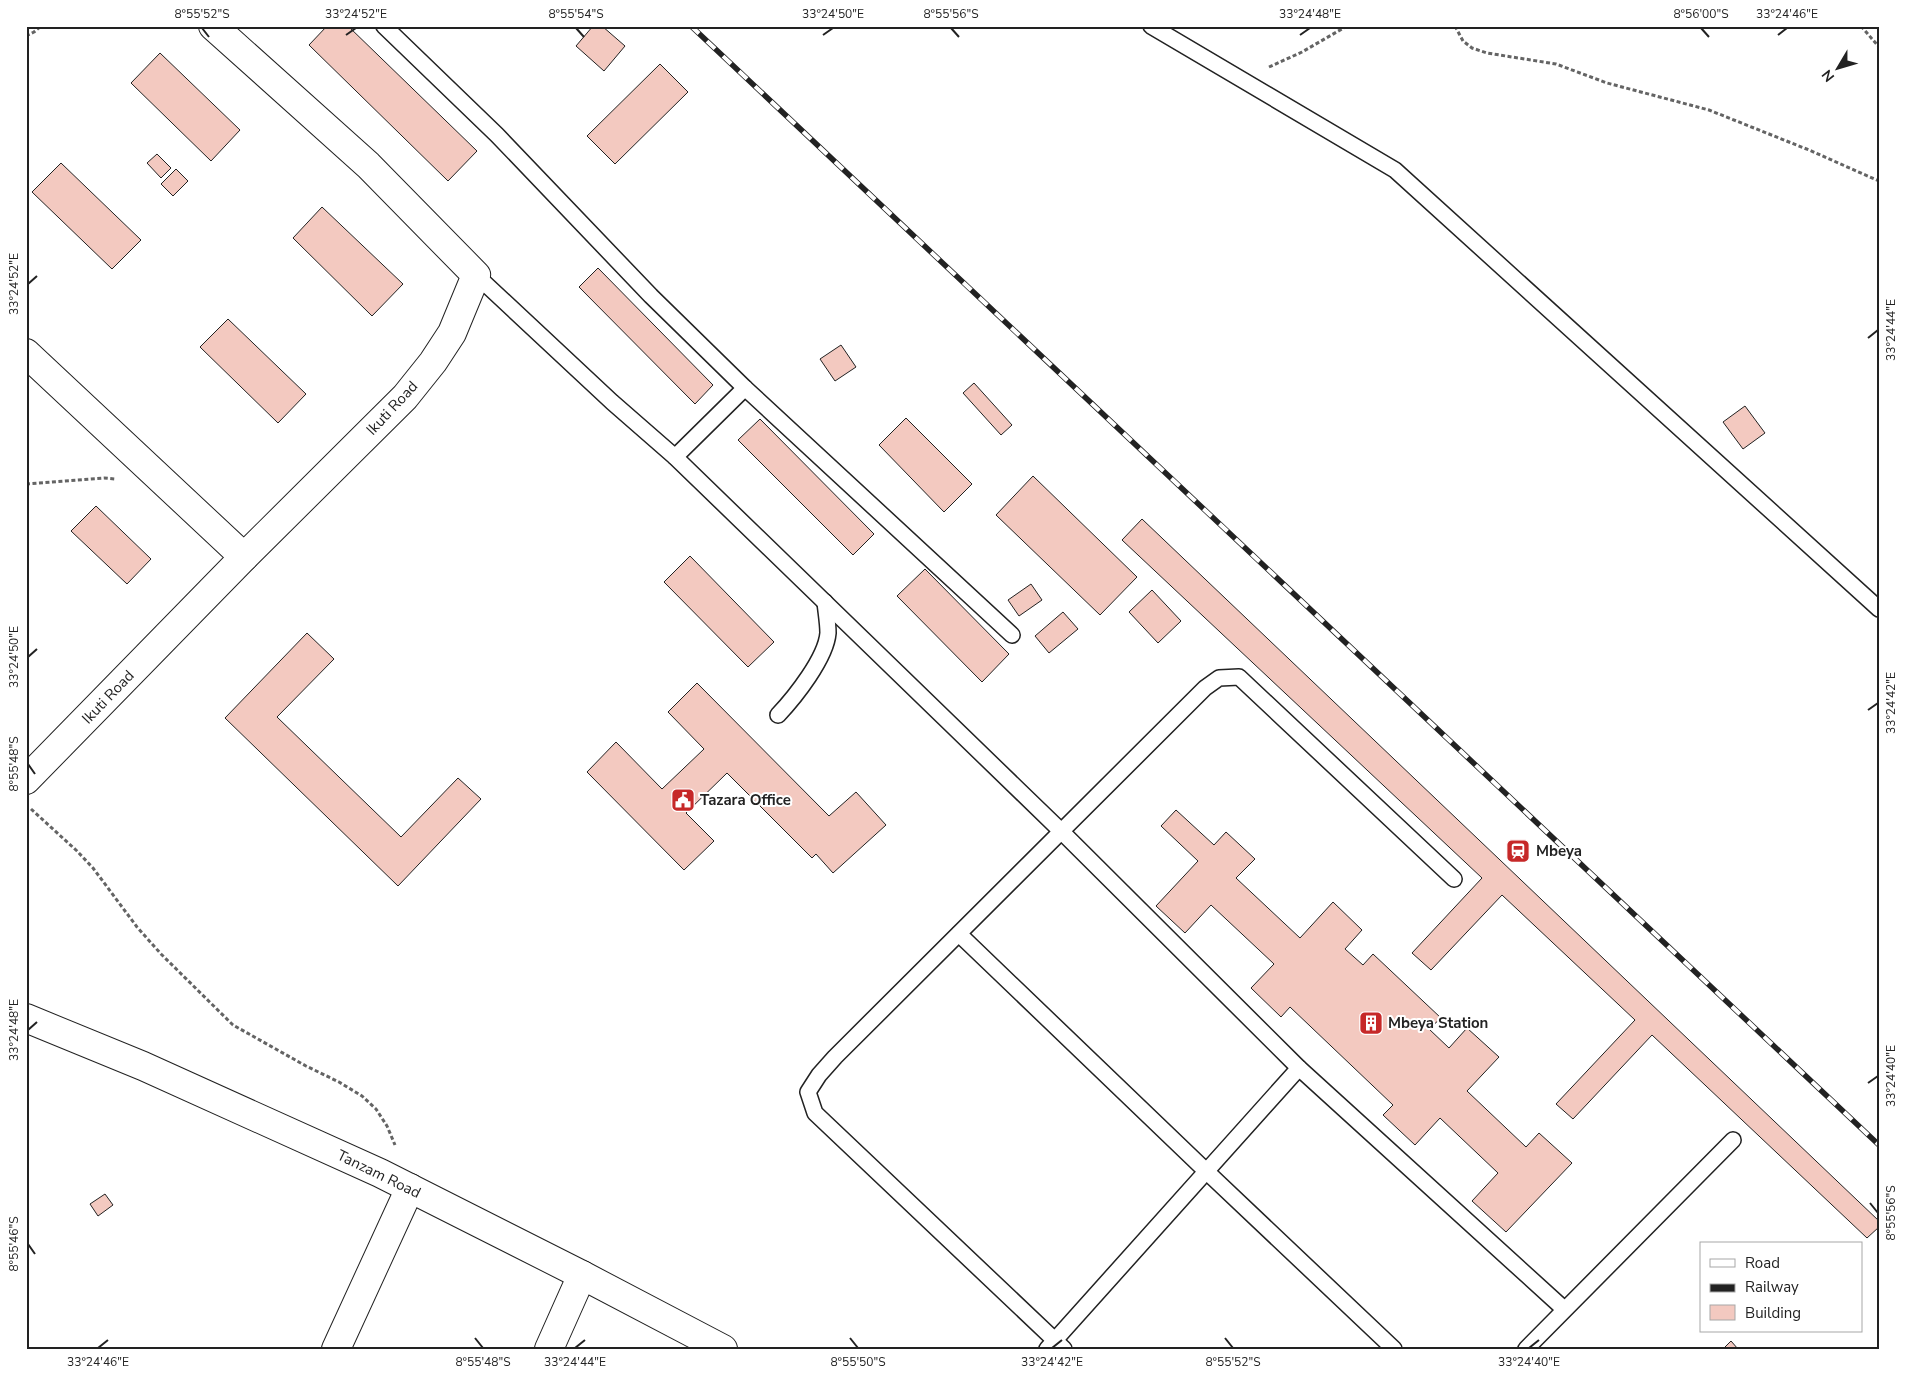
<svg xmlns="http://www.w3.org/2000/svg" width="1905" height="1375" viewBox="0 0 1905 1375" font-family="'Nunito Sans',sans-serif">
<style>
.building{fill:#f3c9c0;stroke:#222}
.lines{fill:none;stroke-linecap:round;stroke-linejoin:round}
.lane-casing{stroke:#222;stroke-width:18}
.street-casing{stroke:#222;stroke-width:30}
.highway-casing{stroke:#222;stroke-width:30}
.path{stroke:#646464;stroke-width:3;stroke-dasharray:4 2.5;stroke-linecap:butt}
.lane{stroke:#fff;stroke-width:15}
.street{stroke:#fff;stroke-width:28}
.highway{stroke:#fff;stroke-width:28}
.rail-casing{stroke:#222;stroke-width:5.5}
.rail{stroke:#fff;stroke-width:4;stroke-dasharray:11;stroke-linecap:butt}
.ticks{fill:none;stroke:#222;stroke-width:2}
.labels{text-anchor:middle;dominant-baseline:central;stroke-width:4;stroke-linejoin:round;paint-order:stroke}
.street-label{font-size:15px;fill:#222;stroke:#fff}
.poi-label{font-size:15px;font-weight:bold;fill:#222;stroke:#fff;text-anchor:start}
.neatline{fill:none;stroke:#222;stroke-width:2}
.ticks-label{font-size:12px;text-anchor:middle;fill:#222}
</style>
<rect width="100%" height="100%" fill="#fff"/>
<g class="building">
<path d="M327,26h21l129,125 -29,30 -139,-136z"/>
<path d="M593,26h9l23,20 -21,25 -28,-25z"/>
<path d="M160,53l80,77 -29,31 -80,-78z"/>
<path d="M660,64l28,28 -73,72 -28,-28z"/>
<path d="M157,154l14,14 -10,10 -14,-15z"/>
<path d="M61,163l80,77 -29,29 -80,-77z"/>
<path d="M176,169l12,12 -15,15 -12,-12z"/>
<path d="M322,207l81,77 -31,32 -79,-78z"/>
<path d="M598,268l115,117 -18,19 -116,-117z"/>
<path d="M228,319l78,75 -28,29 -78,-76z"/>
<path d="M841,345l15,22 -21,14 -15,-22z"/>
<path d="M974,383l38,42 -11,10 -38,-42z"/>
<path d="M1745,406l20,27 -22,16 -20,-27z"/>
<path d="M906,418l66,66 -28,28 -65,-67z"/>
<path d="M760,419l114,115 -21,21 -115,-115z"/>
<path d="M1033,476l104,101 -37,38 -104,-100z"/>
<path d="M96,506l55,53 -24,25 -56,-53z"/>
<path d="M1142,519l737,702v6l-12,11 -215,-203 -79,84 -17,-15 79,-84 -133,-125 -71,75 -19,-17 70,-75 -360,-338z"/>
<path d="M690,556l84,86 -26,25 -84,-85z"/>
<path d="M925,569l84,85 -27,28 -85,-86z"/>
<path d="M1031,584l11,16 -23,16 -11,-16z"/>
<path d="M1152,590l29,31 -23,22 -29,-31z"/>
<path d="M1063,612l15,17 -29,24 -14,-17z"/>
<path d="M307,633l27,26 -57,58 124,120 57,-59 23,21 -83,87 -173,-168z"/>
<path d="M697,683l132,133 27,-24 30,33 -53,48 -17,-19 -4,4 -85,-85 -41,40 28,28 -30,29 -97,-98 29,-30 46,47 42,-40 -36,-37z"/>
<path d="M1176,810l38,35 12,-13 29,27 -19,19 64,60 33,-36 29,28 -17,19 18,16 10,-11 68,64 -12,11 20,19 18,-20 32,29 -32,34 59,56 13,-14 33,30 -66,69 -34,-31 26,-28 -58,-55 -25,27 -32,-30 10,-10 -103,-98 -9,10 -30,-29 23,-24 -63,-59 -26,28 -29,-27 42,-45 -37,-35z"/>
<path d="M105,1194l8,11 -15,11 -8,-12z"/>
<path d="M1731,1341l7,8h-15z"/>
</g>
<g class="lines">
<g class="lane-casing">
<g id="lane">
<path d="M384,26l113,109 154,161 94,92 267,247"/>
<path d="M1151,26l244,144 484,439"/>
<path d="M476,275l136,127 63,55 387,375 237,236 265,241"/>
<path d="M675,457l70,-69"/>
<path d="M778,715c17,-18 48,-57 50,-82 0,-10 -2,-21 -3,-31"/>
<path d="M959,934l247,237 188,178"/>
<path d="M1047,1349l252,-281"/>
<path d="M1064,1349l-249,-236 -7,-21 11,-17 16,-18 370,-369 14,-10 20,-1 215,202"/>
<path d="M1526,1349l207,-209"/>
</g>
</g>
<g class="street-casing">
<g id="street">
<path d="M26,353l218,204"/>
<path d="M26,780l218,-223 161,-160 28,-35 19,-29 24,-58 -108,-110 -155,-139"/>
<path d="M336,1349l74,-161"/>
<path d="M549,1349l33,-74"/>
</g>
</g>
<g class="highway-casing">
<path id="highway" d="M26,1018l117,48 237,107 202,102 141,74"/>
</g>
<g class="path">
<path d="M1455,26l8,15 9,7 15,5 69,11 51,19 102,27 100,40 70,31"/>
<path d="M1861,26l18,21"/>
<path d="M26,36l8,-4 7,-6"/>
<path d="M1269,67l33,-15 45,-26"/>
<path d="M26,484l78,-6 11,1"/>
<path d="M31,809l46,42 16,17 44,59 24,27 72,71 73,41 33,16 23,14 14,13 11,17 8,19"/>
</g>
<use href="#lane" class="lane"/>
<use href="#street" class="street"/>
<use href="#highway" class="highway"/>
<g class="rail-casing">
<path id="rail" d="M691,26l1188,1119"/>
</g>
<use href="#rail" class="rail"/>
</g>
<path class="ticks" d="M202,28l7,9M576,28l8,9M951,28l8,9M1701,28l8,9M346,35l10,-7M823,35l10,-7M1300,35l10,-7M1778,35l9,-7M28,284l9,-8M1868,338l10,-8M28,657l9,-8M1868,710l10,-7M28,764l7,10M28,1030l9,-8M1868,1083l10,-7M1870,1203l8,10M28,1244l7,10M475,1338l8,10M850,1338l8,10M1225,1338l8,10M98,1348l10,-8M575,1348l10,-8M1052,1348l10,-8M1529,1348l10,-8"/>
<defs>
<g id="civic-square" transform="scale(1.25)"><rect x="-9" y="-9" width="18" height="18" rx="4" fill="#c62828" stroke="#fff"/><path d="M-.6-6.5H3V-4.5H.6V-3L4-1V1h2V6H-6V1h2V-1L-.6-3ZM-1.2 2.5V6h2.4V2.5Z" fill="#fff"/></g>
<g id="station-square" transform="scale(1.25)"><rect x="-9" y="-9" width="18" height="18" rx="4" fill="#c62828" stroke="#fff"/><path d="M-3-6H3Q5-6 5-4V2Q5 4 3 4L4.5 6H3L1.5 4h-3L-3 6H-4.5L-3 4Q-5 4-5 2V-4Q-5-6-3-6ZM-3.5-4v3h7v-3ZM-3.5 1v1.5H-2V1ZM2 1v1.5H3.5V1Z" fill="#fff"/></g>
<g id="building-square" transform="scale(1.25)"><rect x="-9" y="-9" width="18" height="18" rx="4" fill="#c62828" stroke="#fff"/><path d="M-4-6H4V6H1V3H-1V6H-4ZM-2.5-4.3h1.7v1.8h-1.7ZM.8-4.3h1.7v1.8H.8ZM-2.5-1h1.7V.8h-1.7ZM.8-1h1.7V.8H.8Z" fill="#fff"/></g>
</defs>
<g fill-rule="evenodd">
<use href="#civic-square" x="683" y="800"/>
<use href="#station-square" x="1518" y="851"/>
<use href="#building-square" x="1371" y="1023"/>
</g>
<g class="labels">
<g class="street-label">
<text transform="translate(392 408) rotate(-47)">Ikuti Road</text>
<text transform="translate(108 697) rotate(-46)">Ikuti Road</text>
<text transform="translate(379 1174) rotate(26)">Tanzam Road</text>
</g>
<g class="poi-label">
<text x="700" y="800">Tazara Office</text>
<text x="1536" y="851">Mbeya</text>
<text x="1388" y="1023">Mbeya Station</text>
</g>
</g>
<rect width="1905" height="1375" fill="none" stroke="#ffffff" stroke-width="55"/>
<rect x="1700" y="1242" width="162" height="90" fill="#ffffff" stroke="#a7a7a7"/>
<rect x="1710" y="1259" width="25" height="8" fill="#ffffff" stroke="#a7a7a7"/>
<text x="1745" y="1268" font-size="15" fill="#222222">Road</text>
<rect x="1710" y="1284" width="25" height="8" fill="#222222" stroke="#a7a7a7"/>
<text x="1745" y="1292" font-size="15" fill="#222222">Railway</text>
<rect x="1710" y="1305" width="25" height="15" fill="#f3c9c0" stroke="#a7a7a7"/>
<text x="1745" y="1318" font-size="15" fill="#222222">Building</text>
<g transform="translate(1838 68) rotate(232)" stroke="#ffffff" stroke-width="4" paint-order="stroke">
<path d="M0-4L9 19L0 12L-9 19Z" fill="#222222"/>
<text y="-8" font-size="14" font-weight="bold" text-anchor="middle" fill="#222222">N</text>
</g>
<rect x="28" y="28" width="1850" height="1320" class="neatline"/>
<g class="ticks-label">
<text x="202" y="18">8°55'52"S</text>
<text x="356" y="18">33°24'52"E</text>
<text x="576" y="18">8°55'54"S</text>
<text x="833" y="18">33°24'50"E</text>
<text x="951" y="18">8°55'56"S</text>
<text x="1310" y="18">33°24'48"E</text>
<text x="1701" y="18">8°56'00"S</text>
<text x="1787" y="18">33°24'46"E</text>
<text transform="translate(14 284) rotate(-90)" y="4">33°24'52"E</text>
<text transform="translate(1891 330) rotate(-90)" y="4">33°24'44"E</text>
<text transform="translate(14 657) rotate(-90)" y="4">33°24'50"E</text>
<text transform="translate(1891 703) rotate(-90)" y="4">33°24'42"E</text>
<text transform="translate(14 764) rotate(-90)" y="4">8°55'48"S</text>
<text transform="translate(14 1030) rotate(-90)" y="4">33°24'48"E</text>
<text transform="translate(1891 1076) rotate(-90)" y="4">33°24'40"E</text>
<text transform="translate(1891 1213) rotate(-90)" y="4">8°55'56"S</text>
<text transform="translate(14 1244) rotate(-90)" y="4">8°55'46"S</text>
<text x="98" y="1366">33°24'46"E</text>
<text x="483" y="1366">8°55'48"S</text>
<text x="575" y="1366">33°24'44"E</text>
<text x="858" y="1366">8°55'50"S</text>
<text x="1052" y="1366">33°24'42"E</text>
<text x="1233" y="1366">8°55'52"S</text>
<text x="1529" y="1366">33°24'40"E</text>
</g>
</svg>
